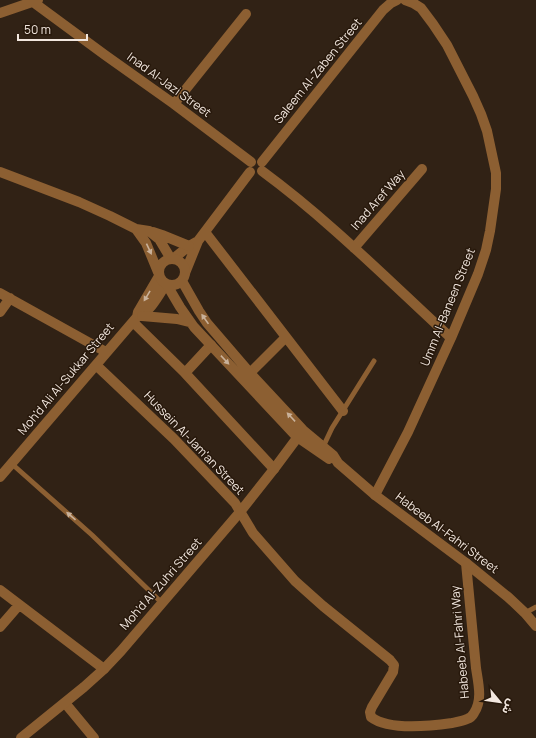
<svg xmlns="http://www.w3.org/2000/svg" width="536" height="738" font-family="Manrope,'Noto Sans Arabic',sans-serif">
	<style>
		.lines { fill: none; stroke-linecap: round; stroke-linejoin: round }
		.service { stroke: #8c5f32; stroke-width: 5 }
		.minor { stroke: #8c5f32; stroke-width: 10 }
		.tertiary { stroke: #8c5f32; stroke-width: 10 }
		.oneway { fill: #c9b19a }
		.labels { text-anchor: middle; stroke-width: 3; stroke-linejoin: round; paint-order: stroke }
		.street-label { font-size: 12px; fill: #f2e7df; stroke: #27180b }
	</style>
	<rect width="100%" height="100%" fill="#312215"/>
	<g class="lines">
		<!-- service -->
		<path class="service" d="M323,447l9,-19 42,-67
			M12,464l80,71 70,68
			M525,613l11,-6"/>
		<!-- minor -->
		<path class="minor" d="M33,2l72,53 69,49 77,58
			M0,13l38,-13
			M174,104l72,-90
			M262,162l121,-152 8,-7 6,-3
			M262,171c68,50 127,110 189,167
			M205,232l138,179
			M354,248l68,-79
			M173,259l16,-13 7,-4
			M185,273l13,-32 52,-69
			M0,293l106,59
			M0,312l10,-14
			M137,317c12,-3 22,-22 29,-33
			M133,322l52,51 89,96
			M96,365l78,74 61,64 18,30 42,48 28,25 67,54 4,5 -1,7 -21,35 -2,5 1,5c18,14 60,9 81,6 5,-1 11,-2 15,-4 3,-1 6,-4 7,-6 9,-13 4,-31 2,-45l-10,-105
			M185,373l26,-28
			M250,373l36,-36
			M0,477l137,-160 1,-5 21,-36
			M375,495l33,-63 43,-94 27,-64 8,-24 4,-19 6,-42v-16l-9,-42 -6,-17 -8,-18 -26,-51 -14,-21 -12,-16 -8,-5 -8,-3
			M0,590l104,79
			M0,627l19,-22
			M65,703l29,35"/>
		<!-- tertiary -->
		<path class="tertiary" d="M0,172l79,30 31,14 26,13 13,2 10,8 12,20
			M136,229l10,14 12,29
			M153,232l9,3 27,11
			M159 272a13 13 0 1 1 26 0a13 13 0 1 1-26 0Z
			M182,281l17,30 8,12 43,50 53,57 30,25 5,8 37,32 91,68 42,34 17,16 11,13
			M167,285l13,22 14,20 103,110 32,22
			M142,316l35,3 12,3
			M21,738l63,-51 20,-18 17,-18 119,-139 34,-43 29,-39"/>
	</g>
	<!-- one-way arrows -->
	<defs><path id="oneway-solid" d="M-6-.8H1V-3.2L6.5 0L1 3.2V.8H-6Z"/></defs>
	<g class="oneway">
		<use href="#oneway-solid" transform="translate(149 249) rotate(65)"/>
		<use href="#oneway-solid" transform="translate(147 296) rotate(121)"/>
		<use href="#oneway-solid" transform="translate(205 319) rotate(-125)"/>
		<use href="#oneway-solid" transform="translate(225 360) rotate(47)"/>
		<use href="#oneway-solid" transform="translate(291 417) rotate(-133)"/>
		<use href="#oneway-solid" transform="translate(71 516) rotate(-139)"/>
	</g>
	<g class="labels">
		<!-- street labels -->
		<g class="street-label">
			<text transform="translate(318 71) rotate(-51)" y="4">Saleem Al-Zaben Street</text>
			<text transform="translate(169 85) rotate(36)" y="4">Inad Al-Jazi Street</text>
			<text transform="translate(378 200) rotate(-49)" y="4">Inad Aref Way</text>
			<text transform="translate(448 307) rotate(-68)" y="4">Umm Al-Baneen Street</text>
			<text transform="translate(66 379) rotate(-50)" y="4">Moh'd Ali Al-Sukkar Street</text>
			<text transform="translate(194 443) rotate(46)" y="4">Hussein Al-Jam'an Street</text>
			<text transform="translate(447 533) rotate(37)" y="4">Habeeb Al-Fahri Street</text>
			<text transform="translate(161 584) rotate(-49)" y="4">Moh'd Al-Zuhri Street</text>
			<text transform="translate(460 642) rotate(-95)" y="4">Habeeb Al-Fahri Way</text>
		</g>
	</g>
	<!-- north arrow -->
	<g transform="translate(500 702) rotate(119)" stroke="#27180b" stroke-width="3" paint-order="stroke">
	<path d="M0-3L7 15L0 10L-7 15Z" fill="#f2e7df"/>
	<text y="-6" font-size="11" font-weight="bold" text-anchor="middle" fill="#f2e7df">ش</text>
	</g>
	<!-- scale -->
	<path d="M18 34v6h69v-6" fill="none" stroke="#f2e7df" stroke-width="2"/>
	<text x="24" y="34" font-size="12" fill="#f2e7df" stroke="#27180b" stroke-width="3" paint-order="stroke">50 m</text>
</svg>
